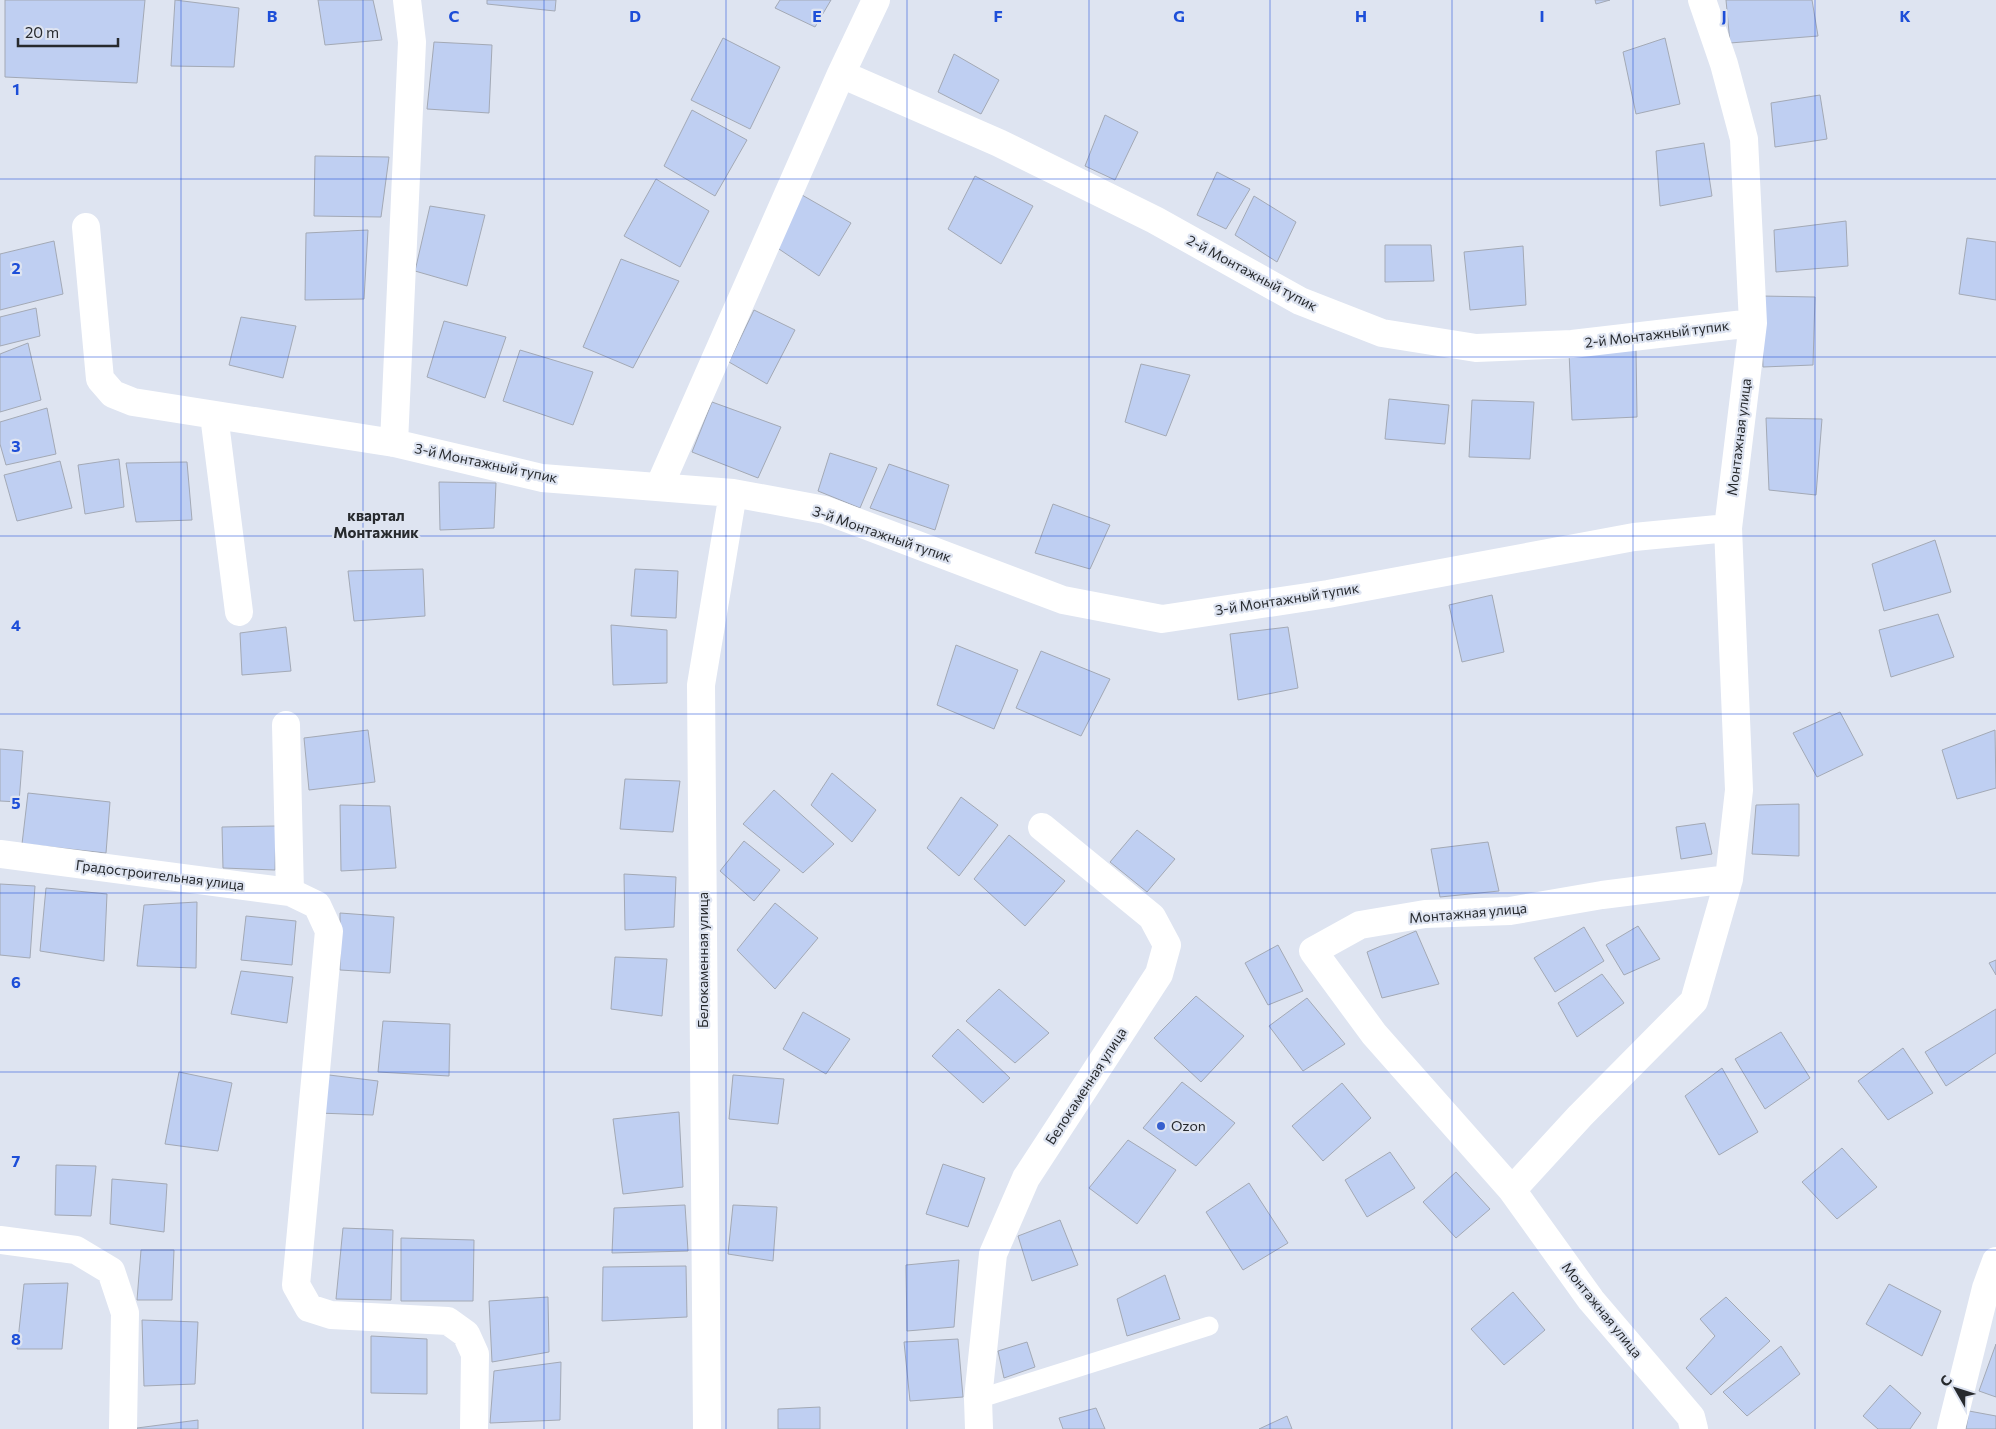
<svg xmlns="http://www.w3.org/2000/svg" width="1996" height="1429" font-family="Commissioner,sans-serif">
	<style>
		.building { fill: #bfcff2; stroke: #a3a9b5 }
		.lines { fill: none; stroke-linecap: round; stroke-linejoin: round }
		.lane { stroke: #fff; stroke-width: 19 }
		.street { stroke: #fff; stroke-width: 28 }
		.grid { fill: none; stroke: #1d4ed8; stroke-width: 1; stroke-opacity: 0.55 }
		.poi-dot { fill: #365fcf; stroke: #dee4f1; stroke-width: 2 }
		.labels { text-anchor: middle; stroke-width: 4.5; stroke-linejoin: round; paint-order: stroke }
		.street-label { font-size: 14px; fill: #272a2e; stroke: #dee4f1 }
		.poi-label { font-size: 14px; fill: #272a2e; stroke: #dee4f1; text-anchor: start }
		.neighbourhood-label { font-size: 15px; font-weight: bold; fill: #272a2e; stroke: #dee4f1 }
		.grid-label { font-size: 16px; text-anchor: middle; font-weight: bold; fill: #1d4ed8; stroke: #dee4f1; stroke-width: 4.5; stroke-linejoin: round; paint-order: stroke }
	</style>
	<rect width="100%" height="100%" fill="#dee4f1"/>
	<!-- building -->
	<path class="building" d="M5,0h140l-8,83 -132,-6z
		M175,0l64,8 -5,59 -63,-1z
		M318,0h55l9,40 -57,5z
		M487,0h69l-1,11 -68,-7z
		M780,0h51l-16,27 -40,-19z
		M1595,0h15l-14,4z
		M1726,0h86l6,36 -88,7z
		M723,38l57,29 -30,62 -59,-29z
		M1665,38l15,66 -44,10 -13,-62z
		M434,42l58,3 -3,68 -62,-4z
		M954,54l45,26 -18,34 -43,-22z
		M1820,95l7,44 -52,8 -4,-44z
		M692,110l55,30 -32,56 -51,-30z
		M1105,115l33,17 -23,48 -30,-14z
		M1704,143l8,53 -52,10 -4,-55z
		M315,156l74,1 -8,60 -67,-1z
		M1217,172l33,17 -24,40 -29,-14z
		M975,176l58,30 -32,58 -53,-35z
		M656,179l53,32 -29,56 -56,-31z
		M802,195l49,28 -32,53 -43,-29z
		M1254,196l42,26 -19,40 -42,-27z
		M430,206l55,9 -18,71 -52,-15z
		M1846,221l2,45 -72,6 -2,-42z
		M368,230l-4,69 -59,1 1,-67z
		M1967,238l29,4v58l-37,-6z
		M54,241l9,53 -63,16v-56z
		M1385,245h46l3,36 -49,1z
		M1523,246l3,59 -56,5 -6,-58z
		M621,259l58,22 -46,87 -50,-21z
		M1761,296l54,1 -2,68 -50,2z
		M36,308l4,28 -40,10v-29z
		M754,310l41,20 -28,54 -38,-22z
		M241,317l55,9 -13,52 -54,-13z
		M444,321l62,16 -21,61 -58,-21z
		M28,343l13,57 -41,12v-58z
		M1636,349l1,68 -65,3 -3,-68z
		M520,350l73,22 -20,53 -70,-24z
		M1141,364l49,11 -24,61 -41,-14z
		M1389,399l60,6 -4,39 -60,-5z
		M1472,400l62,2 -4,57 -61,-2z
		M712,402l69,25 -23,51 -66,-26z
		M47,408l9,46 -50,11 -6,-21v-22z
		M1766,418l56,1 -6,76 -47,-5z
		M830,453l47,15 -17,40 -42,-17z
		M119,459l5,48 -39,7 -7,-49z
		M60,461l12,47 -55,13 -13,-46z
		M187,462l5,58 -56,2 -10,-59z
		M889,464l60,21 -14,45 -65,-22z
		M439,482l57,1 -2,45 -54,2z
		M1053,504l57,21 -20,44 -55,-16z
		M1935,540l16,52 -67,19 -12,-47z
		M423,569l2,47 -71,5 -6,-50z
		M635,569l43,2 -2,47 -45,-2z
		M1492,595l12,57 -42,10 -13,-57z
		M1938,614l16,43 -63,20 -12,-47z
		M611,625l56,5v53l-54,2z
		M286,627l5,44 -49,4 -2,-42z
		M1288,627l10,61 -60,12 -8,-66z
		M956,645l62,25 -24,59 -57,-24z
		M1041,651l69,28 -29,57 -65,-28z
		M1840,712l23,43 -46,22 -24,-44z
		M368,730l7,52 -66,8 -5,-52z
		M1995,730l1,58 -39,11 -15,-49z
		M0,749l23,2 -4,51 -19,-1z
		M832,773l44,37 -24,32 -41,-37z
		M625,779l55,2 -7,51 -53,-3z
		M774,790l60,54 -31,29 -60,-49z
		M28,793l82,9 -4,51 -84,-9z
		M961,797l37,28 -39,51 -32,-28z
		M1799,804v52l-47,-2 4,-49z
		M340,805l50,1 6,62 -55,3z
		M1705,823l7,31 -31,5 -5,-32z
		M276,826l-1,44 -52,-2 -1,-41z
		M1137,830l38,29 -28,33 -37,-30z
		M1009,835l56,46 -40,45 -51,-47z
		M744,841l36,29 -26,31 -34,-30z
		M1488,842l11,49 -59,6 -9,-48z
		M624,874l52,3 -2,50 -49,3z
		M0,884l35,2 -5,72 -30,-3z
		M46,888l61,6 -3,67 -64,-10z
		M197,902l-1,66 -59,-2 7,-61z
		M775,903l43,35 -43,51 -38,-39z
		M340,913l54,4 -4,56 -50,-3z
		M246,916l50,5 -4,44 -51,-5z
		M1638,926l22,33 -36,16 -18,-30z
		M1584,927l20,34 -49,31 -21,-34z
		M1416,931l23,53 -57,14 -15,-46z
		M1278,945l25,46 -35,14 -23,-42z
		M615,957l52,2 -5,57 -51,-7z
		M1996,960v15l-7,-12z
		M241,971l52,6 -6,46 -56,-9z
		M1602,974l22,29 -47,34 -19,-34z
		M999,989l50,44 -34,30 -49,-42z
		M1196,996l48,40 -43,46 -47,-44z
		M1307,998l38,46 -42,27 -34,-45z
		M1996,1009v44l-50,33 -21,-34z
		M803,1012l47,27 -24,35 -43,-25z
		M383,1021l67,3 -1,52 -71,-4z
		M958,1029l52,49 -27,25 -51,-47z
		M1781,1032l29,46 -45,31 -30,-50z
		M1903,1048l30,45 -45,27 -30,-39z
		M1722,1068l36,64 -39,23 -34,-59z
		M179,1072l53,11 -14,68 -53,-7z
		M321,1074l57,7 -5,34 -55,-2z
		M733,1075l51,4 -6,45 -49,-5z
		M1182,1082l53,41 -39,43 -53,-38z
		M1342,1083l29,35 -48,43 -31,-35z
		M679,1112l4,75 -60,7 -10,-75z
		M1128,1140l48,30 -39,54 -48,-36z
		M1842,1148l35,39 -40,32 -35,-37z
		M1390,1152l25,36 -48,29 -22,-37z
		M943,1164l42,14 -17,49 -42,-13z
		M56,1165l40,1 -5,50 -36,-1z
		M1456,1172l34,37 -34,29 -33,-36z
		M112,1179l55,5 -3,48 -54,-8z
		M1249,1183l39,60 -45,27 -37,-58z
		M685,1205l3,46 -76,2 2,-45z
		M733,1205l44,2 -4,54 -45,-7z
		M1060,1220l18,45 -46,16 -14,-45z
		M343,1228l50,2 -2,70 -55,-1z
		M401,1238l73,2 -1,61h-72z
		M141,1250h33l-2,50h-35z
		M959,1260l-5,67 -47,4 -1,-66z
		M686,1266l1,51 -85,4 1,-54z
		M1165,1275l15,44 -53,17 -10,-37z
		M68,1283l-6,66h-45l7,-65z
		M1889,1284l52,27 -19,45 -56,-32z
		M1513,1292l32,38 -41,35 -33,-36z
		M548,1297l1,55 -57,10 -3,-61z
		M1726,1297l44,44 -59,54 -25,-27 29,-32 -15,-17z
		M142,1320l56,2 -3,62 -51,2z
		M371,1336l56,3v55l-56,-1z
		M958,1339l5,58 -53,4 -6,-59z
		M1027,1342l8,25 -31,11 -6,-27z
		M1996,1344v53l-17,-6z
		M1781,1346l19,28 -53,42 -24,-24z
		M561,1362l-1,58 -70,3 4,-52z
		M1890,1385l31,28 -11,16h-32l-15,-13z
		M820,1407v22h-42v-20z
		M1096,1408l9,21h-42l-4,-11z
		M1969,1411l27,5v13h-30z
		M1287,1416l5,13h-33z
		M198,1420v9h-61v-1z"/>
	<g class="lines">
		<!-- lane -->
		<path class="lane" d="M978,1399l231,-73"/>
		<!-- street -->
		<path class="street" d="M841,74l158,69 156,77 145,81 82,32 94,15 96,-4 181,-21
			M86,227l14,152 13,15 20,8 261,41 148,35 191,15 92,17 238,90 99,19 166,-25 306,-57 94,-9
			M214,415l25,197
			M394,443l18,-401 -5,-42
			M659,487l182,-413 35,-74
			M286,725l4,167
			M0,854l290,38 27,13 12,26 -33,354 13,23 22,7 117,6 18,13 9,20 -1,75
			M1512,1190l-138,-156 -61,-83 47,-26 65,-11 85,-3 92,-16 127,-16
			M0,1240l76,10 35,21 14,42 -2,116
			M707,1429l-6,-744 32,-192
			M979,1429l-1,-30 15,-145 33,-76 133,-204 8,-29 -15,-28 -110,-90
			M1694,1429l-3,-12 -100,-117 -79,-110 68,-74 114,-115 35,-122 10,-89 -11,-262 25,-205 -9,-184 -20,-75 -22,-64
			M1951,1429l35,-141 10,-27"/>
	</g>
	<!-- grid -->
	<path class="grid" d="M181,0v1429M363,0v1429M544,0v1429M726,0v1429M907,0v1429M1089,0v1429M1270,0v1429M1452,0v1429M1633,0v1429M1815,0v1429M0,179h1996M0,357h1996M0,536h1996M0,714h1996M0,893h1996M0,1072h1996M0,1250h1996"/>
	<!-- markers -->
	<circle class="poi-dot" cx="1161" cy="1126" r="5"/>
	<g class="labels">
		<!-- street labels -->
		<g class="street-label">
			<text transform="translate(1252 273) rotate(28)" y="5">2-й Монтажный тупик</text>
			<text transform="translate(1657 334) rotate(-7)" y="5">2-й Монтажный тупик</text>
			<text transform="translate(1739 437) rotate(-83)" y="5">Монтажная улица</text>
			<text transform="translate(486 463) rotate(12)" y="5">3-й Монтажный тупик</text>
			<text transform="translate(882 534) rotate(19)" y="5">3-й Монтажный тупик</text>
			<text transform="translate(1287 599) rotate(-9)" y="5">3-й Монтажный тупик</text>
			<text transform="translate(160 875) rotate(7)" y="5">Градостроительная улица</text>
			<text transform="translate(1468 913) rotate(-5)" y="5">Монтажная улица</text>
			<text transform="translate(703 960) rotate(-90)" y="5">Белокаменная улица</text>
			<text transform="translate(1086 1086) rotate(-57)" y="5">Белокаменная улица</text>
			<text transform="translate(1602 1310) rotate(51)" y="5">Монтажная улица</text>
		</g>
		<!-- poi labels -->
		<g class="poi-label">
			<text x="1171" y="1131">Ozon</text>
		</g>
		<!-- neighbourhood labels -->
		<g class="neighbourhood-label">
			<text x="376" y="521">квартал<tspan x="376" dy="17">Монтажник</tspan></text>
		</g>
	</g>
	<g class="grid-label">
		<text x="272" y="22">B</text>
		<text x="454" y="22">C</text>
		<text x="635" y="22">D</text>
		<text x="817" y="22">E</text>
		<text x="998" y="22">F</text>
		<text x="1179" y="22">G</text>
		<text x="1361" y="22">H</text>
		<text x="1542" y="22">I</text>
		<text x="1724" y="22">J</text>
		<text x="1905" y="22">K</text>
		<text x="16" y="95">1</text>
		<text x="16" y="274">2</text>
		<text x="16" y="452">3</text>
		<text x="16" y="631">4</text>
		<text x="16" y="809">5</text>
		<text x="16" y="988">6</text>
		<text x="16" y="1167">7</text>
		<text x="16" y="1345">8</text>
	</g>
	<!-- north arrow -->
	<g transform="translate(1956 1389) rotate(309)" stroke="#dee4f1" stroke-width="4" paint-order="stroke">
	<path d="M0-4L9 19L0 12L-9 19Z" fill="#272a2e"/>
	<text y="-8" font-size="14" font-weight="bold" text-anchor="middle" fill="#272a2e">С</text>
	</g>
	<!-- scale -->
	<path d="M18 38v8h100v-8" fill="none" stroke="#272a2e" stroke-width="2.5"/>
	<text x="25" y="38" font-size="15" fill="#272a2e" stroke="#dee4f1" stroke-width="4" paint-order="stroke">20 m</text>
</svg>
